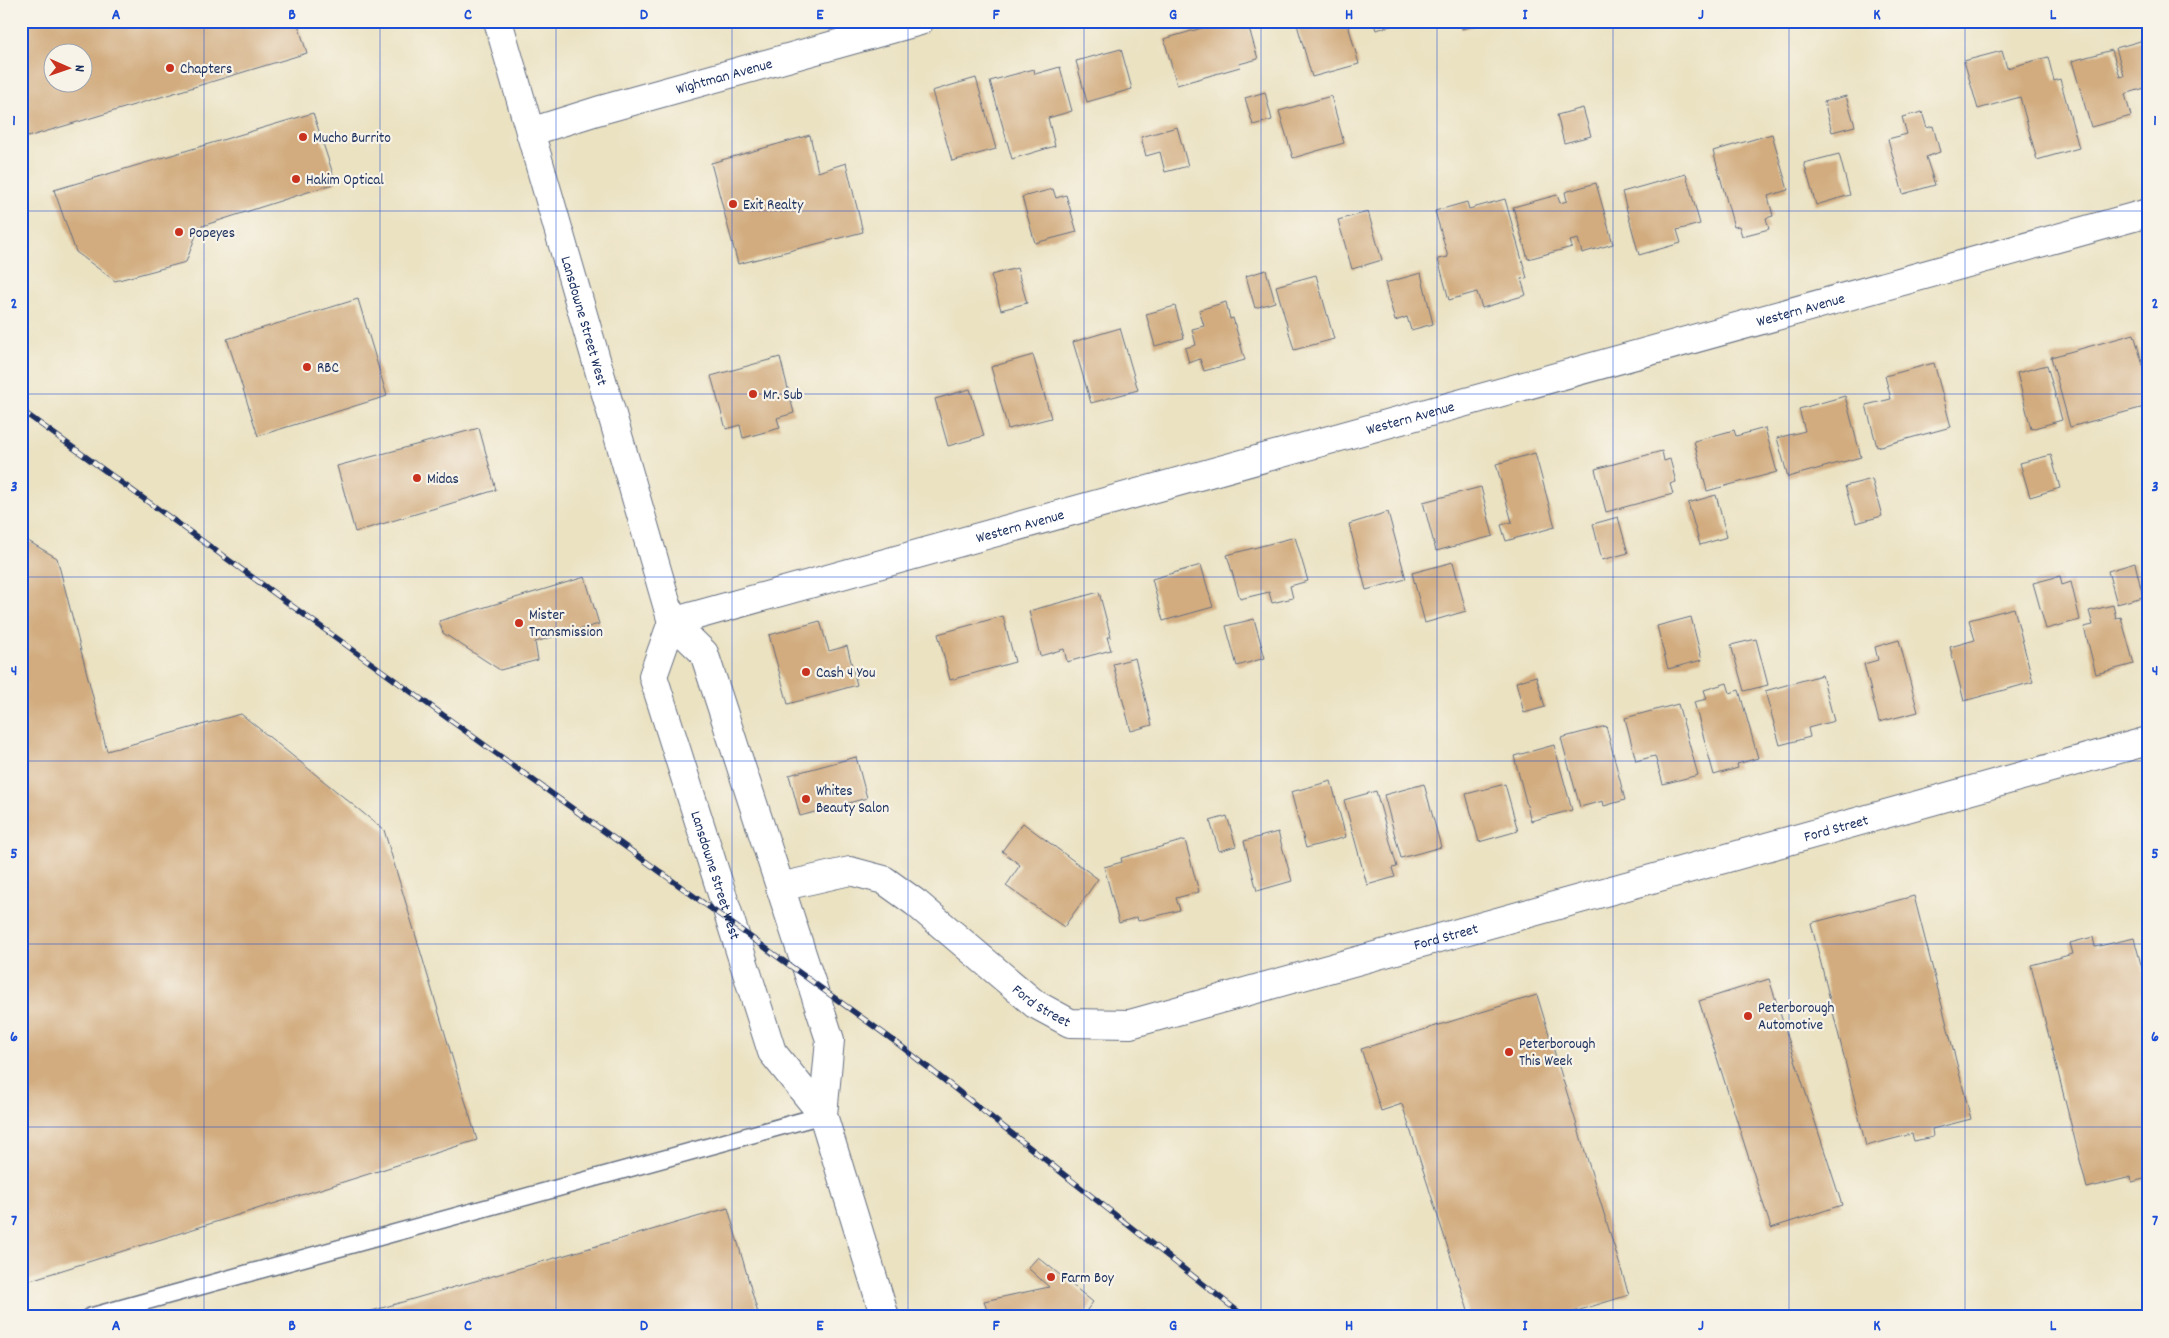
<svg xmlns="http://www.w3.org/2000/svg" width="2169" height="1338" font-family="Dekko,sans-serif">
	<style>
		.building { fill: #d2ac7f; fill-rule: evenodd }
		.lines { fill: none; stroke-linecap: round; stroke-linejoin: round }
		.lane-casing { stroke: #646e81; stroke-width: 19 }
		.street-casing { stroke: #646e81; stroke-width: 30 }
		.secondary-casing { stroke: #646e81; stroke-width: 30 }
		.lane { stroke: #fff; stroke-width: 16 }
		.street { stroke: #fff; stroke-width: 28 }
		.secondary { stroke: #fff; stroke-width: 28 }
		.rail-casing { stroke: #1b2f5e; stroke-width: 5.5 }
		.rail { stroke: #f7f3e8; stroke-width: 4; stroke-dasharray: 11; stroke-linecap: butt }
		.grid { fill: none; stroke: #1d4ed8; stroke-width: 1; stroke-opacity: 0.55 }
		.poi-dot { fill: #c8321e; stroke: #f7f3e8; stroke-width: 2 }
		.labels { text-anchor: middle; stroke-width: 4.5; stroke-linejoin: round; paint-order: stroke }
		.poi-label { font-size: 15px; fill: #1b2f5e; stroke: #f7f3e8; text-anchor: start }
		.street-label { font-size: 15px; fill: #1b2f5e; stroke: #f7f3e8 }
		.neatline { fill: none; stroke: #1d4ed8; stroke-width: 2 }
		.grid-label { font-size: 16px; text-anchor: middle; font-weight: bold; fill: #1d4ed8 }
	</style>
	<rect width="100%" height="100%" fill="#f7f3e8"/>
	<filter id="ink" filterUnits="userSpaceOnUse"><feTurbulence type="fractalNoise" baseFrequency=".02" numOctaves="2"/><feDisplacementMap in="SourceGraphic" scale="10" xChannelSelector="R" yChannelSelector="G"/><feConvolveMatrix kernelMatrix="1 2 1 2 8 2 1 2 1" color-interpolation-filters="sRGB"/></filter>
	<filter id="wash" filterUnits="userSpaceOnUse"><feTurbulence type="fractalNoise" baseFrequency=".0096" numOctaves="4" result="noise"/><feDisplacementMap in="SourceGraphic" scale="20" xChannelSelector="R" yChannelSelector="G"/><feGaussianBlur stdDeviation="1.12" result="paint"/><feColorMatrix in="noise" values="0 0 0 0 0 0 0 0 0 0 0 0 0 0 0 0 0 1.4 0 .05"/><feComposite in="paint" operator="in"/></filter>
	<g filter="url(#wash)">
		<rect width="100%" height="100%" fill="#ebe2c2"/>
		<g id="blocks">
			<!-- building -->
			<path class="building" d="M21,21h276l10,32 -286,86zM52,52h30v30h-30z
				M1226,21l2,4 19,-4 11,38 -19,5 1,3 -63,18 -13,-46z
				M1296,21h51l12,43 -47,13z
				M1373,21h32v1l-29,8z
				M1460,21h29v1l-27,7z
				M2144,40l4,14v33l-23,7 6,22 -40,11 -19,-66 40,-11 8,27 4,-1 -8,-28z
				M1121,49l11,40 -45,13 -11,-41z
				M2002,51l5,17 41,-11 6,24 6,-2 19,69 -42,12 -17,-63 -42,12 -14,-48z
				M1060,67l12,44 -24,7 7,28 -43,13 -22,-78 44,-12 1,5z
				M976,78l20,71 -44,12 -20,-70z
				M1265,92l7,28 -19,5 -8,-27z
				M1331,96l13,47 -51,15 -14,-47z
				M1846,96l9,30 -23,6 -8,-30z
				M1583,108l8,28 -27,7 -7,-28z
				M1922,112l5,16 6,-2 7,26 -14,5 9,28 -32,9 -15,-55 19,-5 -5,-17z
				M313,113l23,70 -137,44 -13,35 -71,19 -39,-29 -22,-62z
				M1177,127l11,39 -23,6 -5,-20 -14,4 -5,-19z
				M1772,134l16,56 -20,6 5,20 -7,2 3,11 -27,7 -3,-10 -5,1 -21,-76z
				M810,135l8,37 28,-9 17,69 -125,32 -27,-101z
				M1839,154l11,41 -34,10 -12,-42z
				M1686,174l14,50 -23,6 4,13 -42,12 -17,-63z
				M1596,183l17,61 -31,9 -4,-14 -8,2 2,6 -44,12 -15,-52 44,-12 3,8 7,-2 -2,-9z
				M1053,189l3,9 10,-3 11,37 -42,11 -13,-46z
				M1505,199l22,79 -6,1 5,16 -44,13 -5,-16 -28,8 -11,-41 10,-2 -13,-46 32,-9 2,7z
				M1368,212l14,48 -30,9 -14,-49z
				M1017,268l10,35 -26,7 -10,-35z
				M1266,270l9,32 -20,6 -9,-32z
				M1421,273l12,51 -22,6 -4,-13 -12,4 -10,-38z
				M1316,275l18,64 -40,11 -18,-64z
				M358,299l29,97 -129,40 -31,-97z
				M1226,302l4,17 3,-1 12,42 -41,11 -4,-12 -11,4 -4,-15 11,-3 -4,-16 12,-3 -5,-16z
				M1175,306l9,32 -29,8 -9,-32z
				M1120,328l18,62 -47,13 -18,-61z
				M2134,334l14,49v23l-78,21 -19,-70z
				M1033,355l18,63 -43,11 -17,-62z
				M780,357l14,56 -17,5 3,10 -37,10 -3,-13 -14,4 -15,-53z
				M1934,363l17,64 -74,20 -11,-42 25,-6 -6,-23z
				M2047,365l15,55 -31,9 -14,-56z
				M970,389l14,47 -36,10 -13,-47z
				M1845,396l16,61 -73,20 -11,-39 28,-7 -6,-22z
				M479,428l17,62 -141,42 -18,-66z
				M1765,428l12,44 -70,19 -13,-50 40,-11 2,6z
				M1662,451l2,10 6,-2 6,23 -6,2 3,10 -67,18 -11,-43z
				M1535,453l20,74 -49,14 -5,-16 11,-3 -16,-58z
				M2051,455l9,33 -30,9 -10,-34z
				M1872,479l10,37 -26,7 -11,-37z
				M1481,487l12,49 -57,15 -13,-49z
				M1716,495l11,42 -27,8 -12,-42z
				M1388,512l18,67 -40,11 -17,-66z
				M1618,517l10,36 -26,7 -9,-36z
				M1295,537l13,44 -18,5 3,12 -21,5 -3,-11 -29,7 -13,-44z
				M23,538l34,20 50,193 134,-37 143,116 93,310 -456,143z
				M1453,562l13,49 -41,12 -13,-50z
				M2135,563l8,34 -26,7 -9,-33z
				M1201,565l12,42 -50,14 -11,-42z
				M2060,576l2,9 9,-3 9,38 -34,9 -13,-46z
				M585,577l14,47 -64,18 3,18 -38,10 -57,-37 -4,-12z
				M1099,592l12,45h-4l4,13 -44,12 -3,-13 -24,7 -11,-45z
				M2113,605l3,13 5,-1 13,47 -38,10 -12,-47 9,-2 -4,-14z
				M2014,608l19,74 -69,19 -14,-54 25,-7 -6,-20z
				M1003,616l12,46 -65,18 -12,-46z
				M1691,617l11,43 -34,9 -11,-43z
				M1254,619l11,39 -28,8 -11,-40z
				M820,621l9,30 18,-5 10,39 -69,19 -19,-69z
				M1756,639l12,46 -24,6 -13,-46z
				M1899,640l19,72 -39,10 -15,-58 14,-4 -3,-13z
				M1135,658l17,67 -21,6 -18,-67z
				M1822,675l12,46 -26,7 2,9 -30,8 -15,-54z
				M1536,676l9,31 -21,6 -8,-31z
				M1727,683l3,10 9,-3 19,68 -21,6 1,4 -24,7 -20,-73 13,-3 -3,-9z
				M1678,704l20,71 -35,9 -8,-28 -19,5 -11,-43z
				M1606,726l19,74 -21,6 -1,-5 -23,6 -19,-69z
				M1554,745l18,65 -41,11 -17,-65z
				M856,757l11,41 -67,18 -11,-41z
				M1331,781l15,56 -40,11 -15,-56z
				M1424,784l17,63 -40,11 -17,-63z
				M1505,784l13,47 -39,11 -13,-48z
				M1376,791l21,76 -5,1 3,9 -28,8 -23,-85z
				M1227,816l9,30 -17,5 -9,-30z
				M1023,823l75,56 -34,48 -58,-41 14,-21 -18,-14z
				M1278,832l14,49 -35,10 -13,-50z
				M1185,840l14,52 -23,6 4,12 -42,11 -1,-4 -18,6 -15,-56 18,-5 -1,-4z
				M1914,896l57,223 -39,10 1,8 -19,4 -2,-7 -46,12 -55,-223z
				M2093,937l2,10 39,-9 14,53v187l-16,4 -1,-5 -44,11 -56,-223 42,-11 -3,-11z
				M1769,979l73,226 -71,23 -72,-227z
				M1537,995l92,300 -72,22h-87l-68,-213 -21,7 -20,-62z
				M728,1208l31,109h-405v-1z
				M1038,1257l55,45 -9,12 4,3h-99l-5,-16 65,-14 -21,-19z
				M1145,1311l1,6h-21v-1z"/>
		</g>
	</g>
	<g filter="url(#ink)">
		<use href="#blocks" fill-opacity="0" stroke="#646e81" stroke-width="1"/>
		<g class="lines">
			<!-- lane casing -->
			<g class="lane-casing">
				<path id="lane" d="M89,1317l734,-202"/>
			</g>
			<!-- street casing -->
			<g class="street-casing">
				<g id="street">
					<path id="s1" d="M530,132l67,-21 323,-90"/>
					<path id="s2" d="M672,622l1476,-409"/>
					<path id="s3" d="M780,887l70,-16 34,9 32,23 119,101 35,19 60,1 1018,-283"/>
				</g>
			</g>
			<!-- secondary casing -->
			<g class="secondary-casing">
				<g id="secondary">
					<path id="s4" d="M498,21l174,601 32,31 126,387 -7,75"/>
					<path id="s5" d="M672,622l-19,54 119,376 51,63 62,202"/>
				</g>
			</g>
			<!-- lane -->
			<use href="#lane" class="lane"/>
			<!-- street -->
			<use href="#street" class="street"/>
			<!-- secondary -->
			<use href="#secondary" class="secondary"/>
			<!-- rail casing -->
			<g class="rail-casing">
				<path id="rail" d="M21,410l876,633 348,274"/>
			</g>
			<!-- rail -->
			<use href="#rail" class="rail"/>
		</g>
	</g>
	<!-- grid -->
	<path class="grid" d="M204,21v1296M380,21v1296M556,21v1296M732,21v1296M908,21v1296M1084,21v1296M1261,21v1296M1437,21v1296M1613,21v1296M1789,21v1296M1965,21v1296M21,211h2127M21,394h2127M21,577h2127M21,761h2127M21,944h2127M21,1127h2127"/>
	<!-- markers -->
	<g class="poi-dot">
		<circle cx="170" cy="68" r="5"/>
		<circle cx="303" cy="137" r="5"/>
		<circle cx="296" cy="179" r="5"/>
		<circle cx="733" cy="204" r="5"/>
		<circle cx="179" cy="232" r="5"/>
		<circle cx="307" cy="367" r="5"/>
		<circle cx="753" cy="394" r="5"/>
		<circle cx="417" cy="478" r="5"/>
		<circle cx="519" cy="623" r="5"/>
		<circle cx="806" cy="672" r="5"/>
		<circle cx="806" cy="799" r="5"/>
		<circle cx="1748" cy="1016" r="5"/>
		<circle cx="1509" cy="1052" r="5"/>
		<circle cx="1051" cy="1277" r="5"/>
	</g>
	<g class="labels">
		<!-- poi labels -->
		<g class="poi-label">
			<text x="180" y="73">Chapters</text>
			<text x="313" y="142">Mucho Burrito</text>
			<text x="306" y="184">Hakim Optical</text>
			<text x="743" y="209">Exit Realty</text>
			<text x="189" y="237">Popeyes</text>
			<text x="317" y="372">RBC</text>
			<text x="763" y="399">Mr. Sub</text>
			<text x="427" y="483">Midas</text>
			<text x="529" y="619">Mister<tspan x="529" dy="17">Transmission</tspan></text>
			<text x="816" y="677">Cash 4 You</text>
			<text x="816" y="795">Whites<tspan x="816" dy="17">Beauty Salon</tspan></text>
			<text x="1758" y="1012">Peterborough<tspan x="1758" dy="17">Automotive</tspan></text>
			<text x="1519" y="1048">Peterborough<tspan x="1519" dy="17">This Week</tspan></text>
			<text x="1061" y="1282">Farm Boy</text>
		</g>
		<!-- street labels -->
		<g class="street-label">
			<text dy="5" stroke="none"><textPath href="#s1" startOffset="202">Wightman Avenue</textPath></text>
			<text dy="5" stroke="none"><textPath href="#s2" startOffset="1171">Western Avenue</textPath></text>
			<text dy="5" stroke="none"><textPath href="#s4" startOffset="312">Lansdowne Street West</textPath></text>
			<text dy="5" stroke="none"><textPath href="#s2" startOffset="766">Western Avenue</textPath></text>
			<text dy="5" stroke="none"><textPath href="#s2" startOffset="361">Western Avenue</textPath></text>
			<text dy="5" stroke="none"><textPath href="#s3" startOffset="1135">Ford Street</textPath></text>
			<text dy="5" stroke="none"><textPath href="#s5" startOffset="266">Lansdowne Street West</textPath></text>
			<text dy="5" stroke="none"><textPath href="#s3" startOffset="730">Ford Street</textPath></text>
			<text dy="5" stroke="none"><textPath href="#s3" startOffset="309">Ford Street</textPath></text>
		</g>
	</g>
	<!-- margin -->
	<rect width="2169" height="1338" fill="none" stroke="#f7f3e8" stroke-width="55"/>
	<!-- north arrow -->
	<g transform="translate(68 68) rotate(92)"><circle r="24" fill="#f7f3e8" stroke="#9fa5b1"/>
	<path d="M0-4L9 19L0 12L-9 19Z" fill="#c8321e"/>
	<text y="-8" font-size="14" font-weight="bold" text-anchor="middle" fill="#1b2f5e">N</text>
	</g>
	<rect x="28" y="28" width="2114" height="1282" class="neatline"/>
	<g class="grid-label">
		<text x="116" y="19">A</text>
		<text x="292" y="19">B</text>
		<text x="468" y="19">C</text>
		<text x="644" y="19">D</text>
		<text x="820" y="19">E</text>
		<text x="996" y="19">F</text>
		<text x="1173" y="19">G</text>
		<text x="1349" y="19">H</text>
		<text x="1525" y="19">I</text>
		<text x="1701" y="19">J</text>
		<text x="1877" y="19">K</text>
		<text x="2053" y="19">L</text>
		<text x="14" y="125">1</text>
		<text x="2155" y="125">1</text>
		<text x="14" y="308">2</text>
		<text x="2155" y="308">2</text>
		<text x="14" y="491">3</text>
		<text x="2155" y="491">3</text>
		<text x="14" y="675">4</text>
		<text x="2155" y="675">4</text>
		<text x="14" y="858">5</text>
		<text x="2155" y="858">5</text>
		<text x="14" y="1041">6</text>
		<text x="2155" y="1041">6</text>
		<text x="14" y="1225">7</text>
		<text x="2155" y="1225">7</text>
		<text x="116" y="1330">A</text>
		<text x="292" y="1330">B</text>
		<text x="468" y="1330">C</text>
		<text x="644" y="1330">D</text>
		<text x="820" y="1330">E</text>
		<text x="996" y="1330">F</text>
		<text x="1173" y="1330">G</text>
		<text x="1349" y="1330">H</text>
		<text x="1525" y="1330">I</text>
		<text x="1701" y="1330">J</text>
		<text x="1877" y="1330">K</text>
		<text x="2053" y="1330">L</text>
	</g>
</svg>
